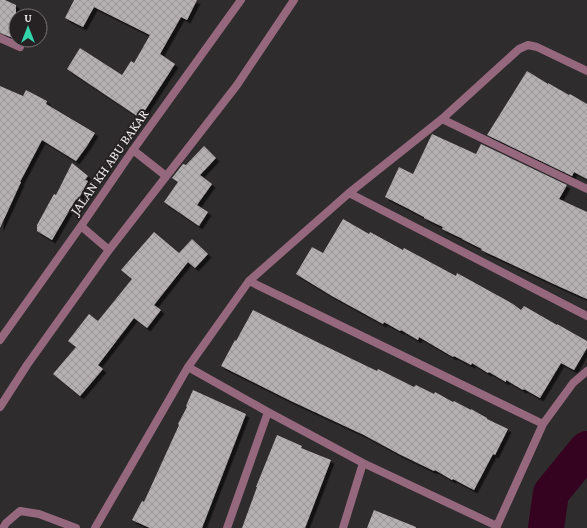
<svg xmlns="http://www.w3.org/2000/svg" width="587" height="528" font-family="'Crimson Pro',serif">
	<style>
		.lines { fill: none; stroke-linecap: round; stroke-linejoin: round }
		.river { stroke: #350220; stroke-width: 36 }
		.building { fill: url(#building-cross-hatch); filter: url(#shadow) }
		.minor { stroke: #96687e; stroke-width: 8 }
		.tertiary { stroke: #96687e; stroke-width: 8 }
		.labels { text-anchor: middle; stroke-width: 4; stroke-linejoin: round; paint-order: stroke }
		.street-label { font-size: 14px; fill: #f0edee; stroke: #262224 }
	</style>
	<defs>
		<pattern id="building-cross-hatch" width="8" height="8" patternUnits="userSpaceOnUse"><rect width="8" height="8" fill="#b4afb1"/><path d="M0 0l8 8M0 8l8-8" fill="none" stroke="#999596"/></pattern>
		<filter id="shadow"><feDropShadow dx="3.5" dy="3.5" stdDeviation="0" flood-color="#0009"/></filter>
	</defs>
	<rect width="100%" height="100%" fill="#2f2c2d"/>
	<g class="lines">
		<!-- river -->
		<path class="river" d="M546,528l5,-35 36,-44"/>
	</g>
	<!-- building -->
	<path class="building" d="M0,0h5l11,5v34l-16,-6z
		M74,0h123l-10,20 -6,-3 -21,37 15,10 -35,54 -73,-49 13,-21 42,27 9,-14 3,2 16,-28 -56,-28 -11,20 -18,-9z
		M527,71l21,13v-1l21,12 1,-1 17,10v75l-13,-7 -2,4 -85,-41z
		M0,86l23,10 3,-6 21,11 -1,3 49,29 -8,13 -11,15 -34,-21 -22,42h1l-21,46z
		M432,134l44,20 5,-10 86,41 -8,14 28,13v87l-29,-13 -77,-36 1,-1 -20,-10h1l-21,-10 1,-2 -19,-9v-1l-19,-10 -20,-10 14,-30 14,7z
		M204,146l12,12 -16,17 12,9 -15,21 11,7 -9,14 -35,-24 14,-20 -6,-4 11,-14 3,1z
		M72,163l16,13 -3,4 3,1 -10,19 -2,-1 -24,41 -15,-9v-6l17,-31 2,1z
		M343,219l26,15 1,-2 33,18 1,-2 52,28 1,-3 56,31 8,6 3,-4 33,19v-1l30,17v7l-13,22 -13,-7 -21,35 -16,-9 -1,1 -17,-10v2l-17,-10 -1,1 -16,-10 -1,2 -17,-9 -1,1 -34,-20 -1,3 -17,-10 -1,1 -16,-9 -1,2 -51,-28 -36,-22 16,-27 11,6z
		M154,232l25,21 13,-14 16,15 -13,14 -7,-6 -34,43 7,5 -14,18 -13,-10 -36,47 5,4 -23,27 -27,-22 23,-27 -8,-6 21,-27 9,7 34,-42 -11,-9z
		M253,310l70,35 54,26 1,-2 36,18 2,-2 18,9 1,-2 18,10 1,-1 17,9v-1l16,9v1l21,10 -13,26 -2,-1 -19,36 -21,-11 -1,1 -17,-10 -1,1 -35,-17 -35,-19 -73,-34 -70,-35 14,-26 1,1z
		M193,390l53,24 -44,114h-52l-18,-8 10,-19 2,1 35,-77 -1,-1 9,-17 -1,-1z
		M277,435l25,11 -1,2 30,12 -26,68h-63l15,-41h-1z
		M374,510l42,17v1h-49z"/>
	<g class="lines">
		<!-- minor -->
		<path class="minor" d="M0,38l20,9
			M442,119l145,70
			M133,150l33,26
			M349,193l238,123
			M81,226l28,24
			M249,281l294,143
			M188,367l80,45 95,51 134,63
			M0,407l27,-42 82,-115 128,-165 57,-85
			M3,528l3,-5 14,-12 19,3 37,14
			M95,528l93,-161 61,-86 100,-88 93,-74 77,-70 9,-4 9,2 50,24
			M227,528l41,-116
			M343,528l20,-65
			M496,528l47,-104 30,-41 14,-12"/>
		<!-- tertiary -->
		<path class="tertiary" d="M0,340l81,-114 52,-76 108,-150"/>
	</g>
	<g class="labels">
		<!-- street labels -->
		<g class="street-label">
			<text transform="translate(109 162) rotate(-55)" y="5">JALAN KH ABU BAKAR</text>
		</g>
	</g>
	<!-- north arrow -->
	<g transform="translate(28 28)"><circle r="19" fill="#262224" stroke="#777375"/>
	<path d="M0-3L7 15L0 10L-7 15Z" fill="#32d4a9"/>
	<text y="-6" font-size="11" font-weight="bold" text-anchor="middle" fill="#f0edee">U</text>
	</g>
</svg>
